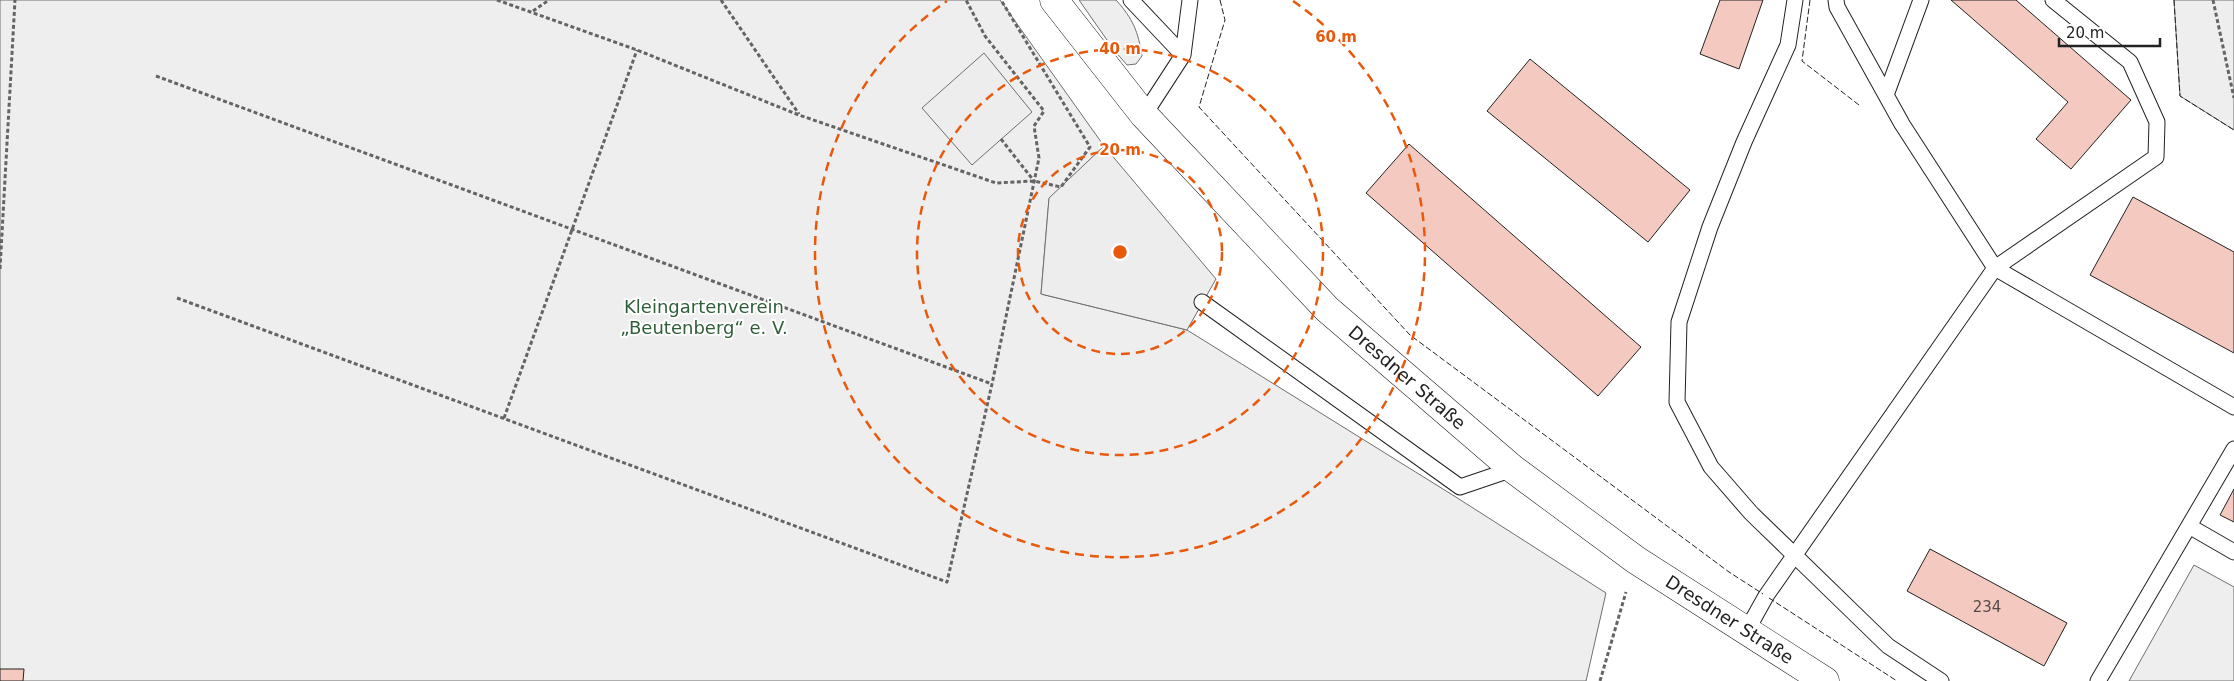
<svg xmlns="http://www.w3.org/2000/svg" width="2234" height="681" font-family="'DejaVu Sans',sans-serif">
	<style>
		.green { fill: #eee; stroke: #6f6f6f }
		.parking { fill: #ededed; stroke: #6f6f6f }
		.building { fill: #f3c9c0; stroke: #222 }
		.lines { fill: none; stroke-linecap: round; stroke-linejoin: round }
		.service-casing { stroke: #222; stroke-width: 17 }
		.primary-casing { stroke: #222; stroke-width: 29 }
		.path { stroke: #646464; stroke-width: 3; stroke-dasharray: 4 2.5; stroke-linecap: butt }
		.service { stroke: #fff; stroke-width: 15 }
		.primary { stroke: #fff; stroke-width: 28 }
		.fence { stroke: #222; stroke-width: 1; stroke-dasharray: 6 2.5; stroke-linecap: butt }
		.ring { fill: none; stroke: #e8590c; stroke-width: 2.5; stroke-dasharray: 9 6 }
		.labels { text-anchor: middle; stroke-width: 4; stroke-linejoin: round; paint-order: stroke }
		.number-label { font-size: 15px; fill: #564c4a }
		.park-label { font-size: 18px; fill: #2f5e38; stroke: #fff }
		.street-label { font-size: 18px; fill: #222; stroke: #fff }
		.centre { fill: #e8590c; stroke: #fff; stroke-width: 2.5 }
		.ring-label { font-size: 15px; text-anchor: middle; font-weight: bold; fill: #e8590c; stroke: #fff; stroke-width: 4; stroke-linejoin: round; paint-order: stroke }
	</style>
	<rect width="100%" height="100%" fill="#fff"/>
	<!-- green -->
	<path class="green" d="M0,0h1000l104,146 -55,53 -8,95 146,36 272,169 147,94 -20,88h-1586z
		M1079,0h37c17,19 22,31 26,56l-6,8 -9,1 -13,-15z
		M2174,0h60v130l-54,-34z
		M2194,565l40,22v94h-105z"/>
	<!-- parking -->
	<path class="parking" d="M984,53l48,59 -60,53 -50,-57z
		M1104,146l112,133 -29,51 -146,-36 8,-96z"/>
	<!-- building -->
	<path class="building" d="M1720,0h43l-24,69 -39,-15z
		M1951,0h65l115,100 -60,69 -35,-30 32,-37z
		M1530,59l160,131 -42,52 -161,-131z
		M1409,144l232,203 -43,49 -232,-203z
		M2133,197l101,55v101l-144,-78z
		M2234,489v33l-14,-7z
		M1930,549l137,74 -23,43 -137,-75z
		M0,669h24l-1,12h-23z"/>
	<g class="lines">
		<!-- service casing -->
		<g class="service-casing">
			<path id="service" d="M1131,0l52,55
				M1795,0l-7,45 -44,97 -34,85 -31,95 -2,80 34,65 40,46 137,133 53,35
				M2053,0l77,62 27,60 -1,35 -161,111 239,139
				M1886,95l35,-95
				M1144,115l39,-60 7,-55
				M1202,302l258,185 53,-18
				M2189,526l45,26
				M1746,632l20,-36 229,-328 -93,-144 -65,-117 -1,-7
				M2098,681l136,-232"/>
		</g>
		<!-- primary casing -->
		<g class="primary-casing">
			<g id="primary">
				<path id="s1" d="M1054,0l90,115 183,194 186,160 123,91 189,121"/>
			</g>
		</g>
		<!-- path -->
		<path class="path" d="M497,0l140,50 162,65 197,68 38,-2 27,6 29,-40 -89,-147
			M721,0l78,114
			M2213,0l21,98
			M533,11l16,-11
			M156,76l836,308
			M1001,139l33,42
			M0,269l15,-269
			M177,298l770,284 45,-198 47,-226 -5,-32 10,-15 -59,-75 -19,-36
			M504,418l133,-368
			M1600,681l26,-89"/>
		<!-- service -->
		<use href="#service" class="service"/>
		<!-- primary -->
		<use href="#primary" class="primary"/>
		<!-- fence -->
		<path class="fence" d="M1220,0l5,20 -26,87 211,228 319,237 34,22
			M1810,0l-8,61 57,44
			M2174,0l6,96 54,34
			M1769,598l128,83"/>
	</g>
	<!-- distance rings -->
	<g class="ring">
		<circle cx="1120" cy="252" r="102"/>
		<circle cx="1120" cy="252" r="203"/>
		<path d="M1293 1A305 305 0 1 1 947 1"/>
	</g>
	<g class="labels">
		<!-- number labels -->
		<g class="number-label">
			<text x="1987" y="612">234</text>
		</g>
		<!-- park labels -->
		<g class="park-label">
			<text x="704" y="313">Kleingartenverein<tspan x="704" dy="21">„Beutenberg“ e. V.</tspan></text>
		</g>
		<!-- street labels -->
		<g class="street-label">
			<text dy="6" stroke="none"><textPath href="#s1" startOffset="518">Dresdner Straße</textPath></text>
			<text dy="6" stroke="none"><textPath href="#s1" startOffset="922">Dresdner Straße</textPath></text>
		</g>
	</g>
	<circle cx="1120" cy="252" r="8" class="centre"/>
	<g class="ring-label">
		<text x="1336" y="42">60 m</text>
		<text x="1120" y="54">40 m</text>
		<text x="1120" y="155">20 m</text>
	</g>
	<!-- scale -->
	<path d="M2059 38v8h101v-8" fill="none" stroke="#222222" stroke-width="2.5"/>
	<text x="2066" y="38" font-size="15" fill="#222222" stroke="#ffffff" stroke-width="4" paint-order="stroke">20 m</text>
</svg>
